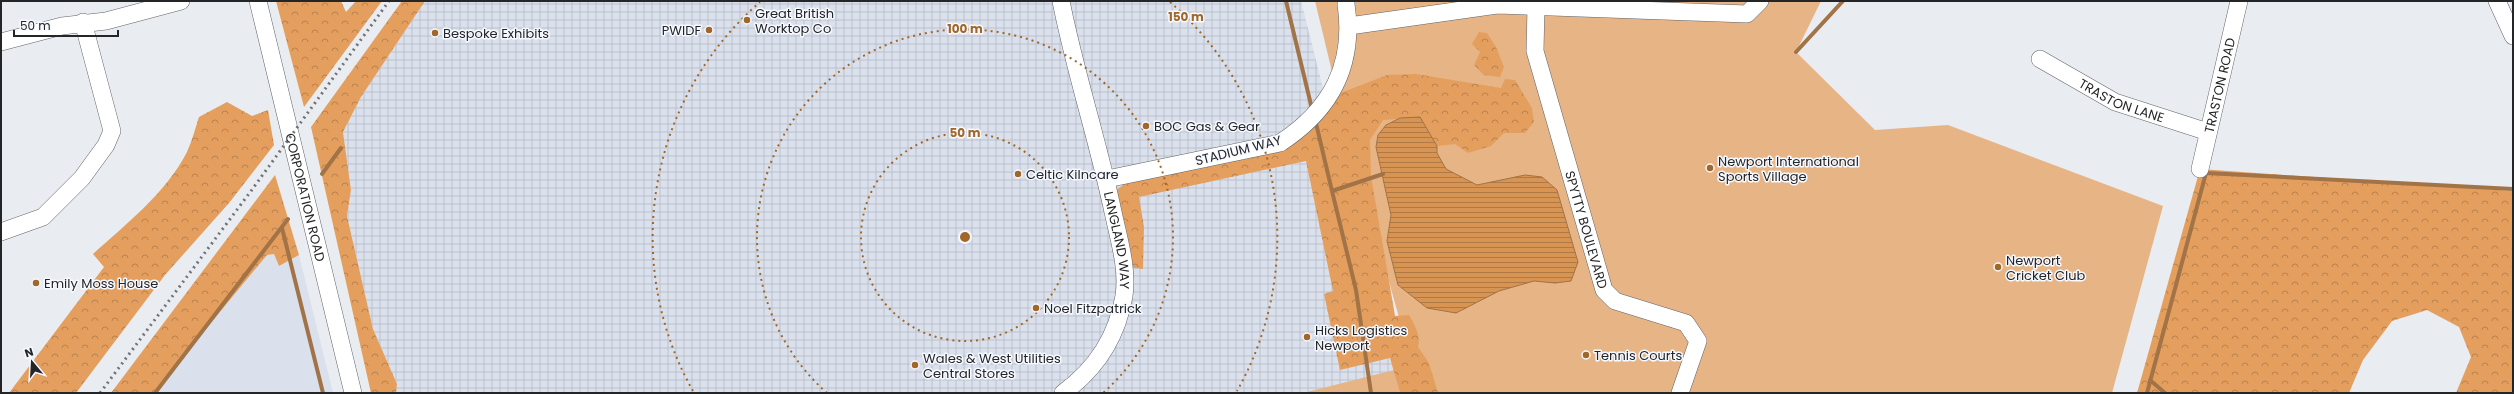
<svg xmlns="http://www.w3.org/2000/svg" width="2514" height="394" font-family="Poppins,sans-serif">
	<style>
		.built { fill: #dae1ed }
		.industrial { fill: url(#industrial-grid) }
		.green { fill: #e7b485 }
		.forest { fill: url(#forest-crowns) }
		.water { fill: url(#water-rules); stroke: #a27346 }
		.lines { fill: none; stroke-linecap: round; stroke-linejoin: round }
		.stream { stroke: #a27346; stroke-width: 4 }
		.minor-casing { stroke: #616368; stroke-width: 18 }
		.minor { stroke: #fff; stroke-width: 17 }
		.rail { stroke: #717376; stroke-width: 3; stroke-dasharray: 2 4; stroke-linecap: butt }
		.ring { fill: none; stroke: #a26628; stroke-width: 2; stroke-dasharray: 2 4 }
		.poi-dot { fill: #a26628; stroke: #f6f9ff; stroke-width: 1.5 }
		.labels { text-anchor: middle; stroke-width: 3; stroke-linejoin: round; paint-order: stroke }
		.poi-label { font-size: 13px; fill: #242527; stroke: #f6f9ff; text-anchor: start }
		.street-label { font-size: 13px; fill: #242527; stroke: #f6f9ff }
		.centre { fill: #a26628; stroke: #f6f9ff; stroke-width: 2 }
		.ring-label { font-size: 12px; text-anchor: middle; font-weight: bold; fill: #a26628; stroke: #f6f9ff; stroke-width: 3; stroke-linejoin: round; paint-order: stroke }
	</style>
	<defs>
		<pattern id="industrial-grid" width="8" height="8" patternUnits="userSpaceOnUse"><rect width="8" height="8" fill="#dae1ed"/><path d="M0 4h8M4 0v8" fill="none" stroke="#bbc1cb"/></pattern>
		<pattern id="forest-crowns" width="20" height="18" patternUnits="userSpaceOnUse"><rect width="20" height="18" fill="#e49f5f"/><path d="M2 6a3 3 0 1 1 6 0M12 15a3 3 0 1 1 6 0" fill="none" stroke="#b9814e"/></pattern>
		<pattern id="water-rules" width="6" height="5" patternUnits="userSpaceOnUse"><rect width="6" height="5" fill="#d89453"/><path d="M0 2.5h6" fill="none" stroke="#af7945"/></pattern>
	</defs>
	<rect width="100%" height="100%" fill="#e9ecf1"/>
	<!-- built -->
	<path class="built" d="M274,254l5,12 20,-11 34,138h-180l114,-138z"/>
	<!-- industrial -->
	<path class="industrial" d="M425,1h876l99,392h-1004l1,-9 -24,-55 -26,-113 4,-26 -8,-58 18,-35z"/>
	<!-- green -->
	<path class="green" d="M1315,1h506l-25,51 79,78 73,-5 215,81 -51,187h-692l-79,-284z
		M1394,370l6,23h-97z"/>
	<!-- forest -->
	<path class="forest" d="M276,1h65l5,11 10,-11h26l-78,106z
		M402,1h23l-64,96 -18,35 8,58 -4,26 26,113 24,55 -1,9h-25l-60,-266z
		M1479,32l8,1 9,14 8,20 -4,10 -16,-2 -10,-10 6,-13 -8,-8z
		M1416,74l85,14 4,-9 10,1 17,28 2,14 -9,11h-21l-13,13 -23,7 -13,-9 -18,2 -17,-29 -37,3 -13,20 1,36 24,140 14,-1c6,11 12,20 9,32l11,16 9,30h-38l-10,-35 -50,12 -16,-76 9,-3 -27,-130 -167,36 5,30 -1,42 -15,-2 -14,-75 14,-11 160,-35 45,-50 54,-21z
		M227,102l25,14 16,-6 6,35 -45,58 -64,72 -89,118h-67l95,-126 -11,-13c33,-30 73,-61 94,-102 5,-11 8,-23 12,-35z
		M2200,169l313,22v202h-57l15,-36 -12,-30 -32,-17 -35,11 -29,39 -14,33h-212z
		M275,175l24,80 -20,11 -5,-12 -7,1 -114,138h-42z"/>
	<!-- water -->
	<path class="water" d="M1420,117l17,29v7l9,16 31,16 48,-10 17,2 15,13 21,72 -7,19 -16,2 -21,-2 -35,10 -43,22 -29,-5 -29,-23 -11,-44 4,-26 -15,-68 2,-12 8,-10 14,-7z"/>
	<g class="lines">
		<!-- stream -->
		<path class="stream" d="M1286,1l26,108
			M1796,52l47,-51
			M1315,119l17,72
			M322,174l19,-26
			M282,228l41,165
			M2150,380l15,13
			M155,393l133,-174
			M1371,393l-15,-103 -24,-99 51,-17
			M2147,393l59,-220 307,16"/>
		<!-- minor casing -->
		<g class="minor-casing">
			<g id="minor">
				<path id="s1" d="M258,1l95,392"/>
				<path id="s2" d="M1061,1c14,71 37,140 52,211 6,28 15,56 11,84 -7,41 -28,73 -61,97"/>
				<path d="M2497,1l16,35"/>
				<path id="s3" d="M1536,7l-1,44 69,239 11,11 71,22 12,18 -18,52"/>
				<path d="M1349,26l148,-21 250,9 13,-13"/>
				<path d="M1,42l61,-16 44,-5 75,-20"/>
				<path id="s4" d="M2040,59l75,43 93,30"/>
				<path id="s5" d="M2200,169l39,-168"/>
				<path d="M1107,179l173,-36c51,-33 75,-78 66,-139"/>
				<path d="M1,232l42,-15 39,-39 24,-33 6,-14 -29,-109"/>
			</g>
		</g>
		<!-- minor -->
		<use href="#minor" class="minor"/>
		<!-- rail -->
		<path class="rail" d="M100,393l151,-202 138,-190"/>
	</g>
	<!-- distance rings -->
	<g class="ring">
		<circle cx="965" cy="237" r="104"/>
		<path d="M827 393A208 208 0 1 1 1103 393"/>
		<path d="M693 391A312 312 0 0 1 760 2M1170 2A312 312 0 0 1 1237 391"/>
	</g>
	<!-- markers -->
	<g class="poi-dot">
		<circle cx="747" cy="20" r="4"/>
		<circle cx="709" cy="30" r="4"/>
		<circle cx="435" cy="33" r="4"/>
		<circle cx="1146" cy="126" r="4"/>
		<circle cx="1710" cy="168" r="4"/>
		<circle cx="1018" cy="174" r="4"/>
		<circle cx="1998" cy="267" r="4"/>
		<circle cx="36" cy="283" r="4"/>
		<circle cx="1036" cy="308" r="4"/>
		<circle cx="1307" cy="337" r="4"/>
		<circle cx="1586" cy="355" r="4"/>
		<circle cx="915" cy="365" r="4"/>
	</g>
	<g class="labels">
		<!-- poi labels -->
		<g class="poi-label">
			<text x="755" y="18">Great British<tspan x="755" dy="15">Worktop Co</tspan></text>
			<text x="701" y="35" text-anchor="end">PWIDF</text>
			<text x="443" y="38">Bespoke Exhibits</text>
			<text x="1154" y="131">BOC Gas &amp; Gear</text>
			<text x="1718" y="166">Newport International<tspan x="1718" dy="15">Sports Village</tspan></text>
			<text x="1026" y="179">Celtic Kilncare</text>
			<text x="2006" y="265">Newport<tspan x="2006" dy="15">Cricket Club</tspan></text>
			<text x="44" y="288">Emily Moss House</text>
			<text x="1044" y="313">Noel Fitzpatrick</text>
			<text x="1315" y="335">Hicks Logistics<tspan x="1315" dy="15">Newport</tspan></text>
			<text x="1594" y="360">Tennis Courts</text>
			<text x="923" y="363">Wales &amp; West Utilities<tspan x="923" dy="15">Central Stores</tspan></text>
		</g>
		<!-- street labels -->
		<g class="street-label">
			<text dy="5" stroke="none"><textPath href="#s5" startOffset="86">TRASTON ROAD</textPath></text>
			<text dy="5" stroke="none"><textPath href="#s4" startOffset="92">TRASTON LANE</textPath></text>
			<text transform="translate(1238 150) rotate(-14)" y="5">STADIUM WAY</text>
			<text dy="5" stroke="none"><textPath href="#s1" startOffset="202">CORPORATION ROAD</textPath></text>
			<text dy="5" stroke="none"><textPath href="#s3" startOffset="230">SPYTTY BOULEVARD</textPath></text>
			<text dy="5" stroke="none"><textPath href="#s2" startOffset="246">LANGLAND WAY</textPath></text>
		</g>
	</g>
	<circle cx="965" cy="237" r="6" class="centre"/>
	<g class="ring-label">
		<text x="1186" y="21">150 m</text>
		<text x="965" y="33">100 m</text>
		<text x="965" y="137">50 m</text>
	</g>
	<!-- border -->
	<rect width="2514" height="394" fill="none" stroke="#242527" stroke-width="4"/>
	<!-- north arrow -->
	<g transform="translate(32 362) rotate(342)" stroke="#f6f9ff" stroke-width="3" paint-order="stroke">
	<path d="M0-3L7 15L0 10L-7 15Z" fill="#242527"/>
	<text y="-6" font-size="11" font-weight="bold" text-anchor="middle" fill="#242527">N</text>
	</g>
	<!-- scale -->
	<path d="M14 30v6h104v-6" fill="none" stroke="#242527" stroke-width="2"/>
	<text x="20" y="30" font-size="12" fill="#242527" stroke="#f6f9ff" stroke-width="3" paint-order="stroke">50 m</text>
</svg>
